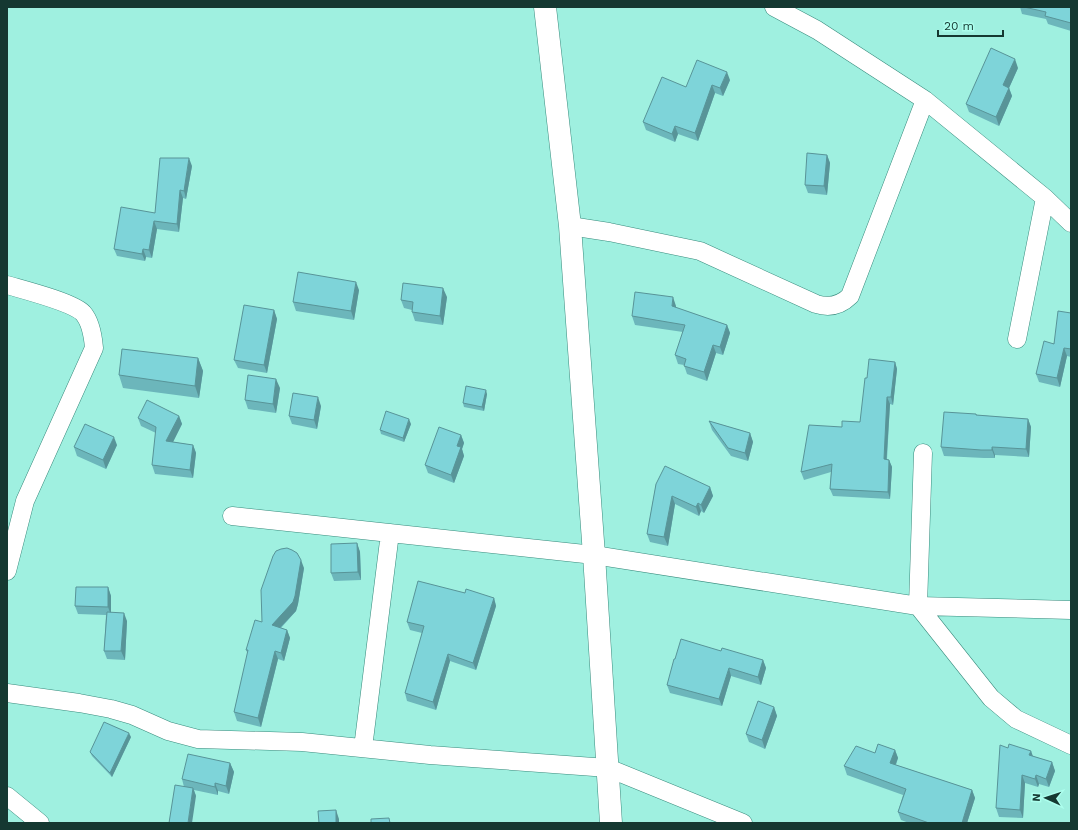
<svg xmlns="http://www.w3.org/2000/svg" width="1078" height="830" font-family="'Work Sans',sans-serif">
	<style>
		.lines { fill: none; stroke-linecap: round; stroke-linejoin: round }
		.minor-casing { stroke: #388b7d; stroke-width: 19 }
		.tertiary-casing { stroke: #388b7d; stroke-width: 23 }
		.minor { stroke: #fff; stroke-width: 18 }
		.tertiary { stroke: #fff; stroke-width: 22 }
		.wall { fill: #6cb6bb }
		.shaded-wall { fill: #589498 }
		.building { fill: #7ed4d9; stroke: #589498 }
	</style>
	<rect width="100%" height="100%" fill="#9ff0e0"/>
	<g class="lines">
		<!-- minor casing -->
		<g class="minor-casing">
			<path id="minor" d="M774,7l43,23 108,70 120,98 26,25
				M570,226l39,6 91,19 116,53c13,4 24,2 34,-8l75,-196
				M7,285c17,5 65,17 76,28 8,9 10,23 11,35l-69,153 -18,70
				M1017,339l28,-141
				M923,453l-5,153 73,92 25,21 55,26
				M232,516l362,39 324,51 153,4
				M7,693l72,10 32,6 21,6 36,16 30,8 104,3 128,13 178,13 135,55
				M363,748l27,-215
				M7,796l33,27"/>
		</g>
		<!-- tertiary casing -->
		<g class="tertiary-casing">
			<path id="tertiary" d="M545,7l25,219 24,329 17,268"/>
		</g>
		<!-- minor -->
		<use href="#minor" class="minor"/>
		<!-- tertiary -->
		<use href="#tertiary" class="tertiary"/>
	</g>
	<!-- wall -->
	<path class="wall" d="M1020,7h51v24l-23,-7 -2,-5 -24,-5z
		M1018,68l-9,20 3,8 -13,30 -30,-14 -3,-8z
		M730,80l-7,16 -8,-3 -17,48 -20,-7 -3,8 -29,-12 -3,-8 43,-35z
		M827,155l3,8 -3,32 -19,-2 -3,-8z
		M192,166l-6,33 -3,-1 -4,34 -22,-3 -5,29 -6,-1 -1,4 -28,-5 -3,-7 41,-36z
		M359,290l-5,30 -58,-9 -3,-9z
		M447,297l-4,28 -28,-4 -3,-9v-2l-8,-2 -3,-8z
		M676,306v2l51,17 3,8 -7,22 -7,-2 -9,28 -20,-7 -3,-9 -6,-1 -3,-9 8,-23 -48,-7 -3,-9z
		M274,310l3,9 -10,54 -29,-5 -4,-8z
		M1071,313v44l-4,-1 -7,31 -21,-5 -3,-8z
		M198,358l5,13 -4,27 -76,-10 -4,-13z
		M895,362l2,7 -4,36 -3,-1 -3,55 2,1 3,7 -2,32 -57,-3 -3,-7 1,-17 -27,8 -3,-8 41,-45 18,-5 7,-44z
		M280,388l-4,25 -28,-4 -3,-9z
		M487,394l-3,17 -20,-4 -1,-4z
		M321,406l-4,23 -25,-5 -3,-8z
		M976,414l1,1 51,4 3,8 -2,30 -34,-2v3h-11l-40,-2 -3,-9z
		M179,416l3,8 -9,18 20,3 3,8 -3,25 -38,-4 -3,-9 4,-32 -15,-7 -3,-8z
		M709,421l41,12 3,9 -5,19 -17,-5 -19,-26z
		M411,424l-7,18 -23,-8 -1,-4z
		M461,435l3,8 -2,6 2,7 -10,27 -26,-10 -3,-8z
		M117,445l-11,24 -29,-13 -3,-9z
		M656,484l54,3 3,9 -9,17 -3,-2 -2,5 -24,-12 -7,42 -18,-4 -3,-8z
		M357,543l3,9 1,28 -27,1 -3,-8z
		M304,568l-6,36 -2,7 -15,17 6,2 3,8 -6,23 -6,-2 -17,68 -24,-6 -3,-9 14,-58 -2,-4 16,-28z
		M108,587l3,9v16l16,9 -2,39 -18,-1 -3,-8 2,-36 -28,-1 -3,-8z
		M465,593l29,5 2,8 -20,64 -26,-9 -14,49 -29,-9 -2,-8 17,-60 -12,-3 -3,-8z
		M721,651l42,9 3,8 -5,17 -30,-9 -9,30 -52,-13 -3,-8 8,-26z
		M774,707l3,9 -12,33 -16,-7 -3,-8z
		M131,737l-19,40 -20,-21 -2,-4z
		M1008,748l23,3 1,5 20,6 3,9 -6,16 -10,-3 -1,3 -13,-4 -2,35 -24,-1 -3,-9z
		M895,750l3,8 -2,7 76,25 3,8 -8,25h-58l-8,-3 -3,-8 5,-17 -56,-20 -3,-9 31,-13z
		M230,763l4,9 -5,22 -11,-3v4l-24,-5 2,6 -12,-9 -2,-8z"/>
	<!-- shaded-wall -->
	<path class="shaded-wall" d="M1015,59l3,9 -9,20 3,8 -13,30 -3,-9 7,-32z
		M727,72l3,8 -7,16 -3,-8z
		M712,85l3,8 -17,48 -3,-8z
		M675,126l3,8 -3,8 -3,-8z
		M827,155l3,8 -3,32 -3,-9z
		M189,158l3,8 -6,33 -2,-8z
		M180,190l3,8 -4,34 -2,-8z
		M154,221l3,8 -5,29 -3,-8z
		M143,249l3,8 -1,4 -3,-7z
		M356,282l3,8 -5,30 -3,-9z
		M443,288l4,9 -4,28 -3,-9z
		M673,297l3,9 -1,9 -3,-9z
		M274,310l3,9 -10,54 -3,-8z
		M727,325l3,8 -7,22 -3,-8z
		M713,345l3,8 -9,28 -3,-9z
		M1064,348l3,8 -7,31 -3,-9z
		M198,358l5,13 -4,27 -4,-12z
		M895,362l2,7 -4,36 -2,-8z
		M276,379l4,9 -4,25 -3,-9z
		M486,390l1,4 -3,17 -2,-4z
		M318,397l3,9 -4,23 -3,-9z
		M887,397l3,7 -4,63 -2,-8z
		M179,416l3,8 -13,26 -3,-9z
		M409,419l2,5 -7,18 -1,-4z
		M1028,419l3,8 -2,30 -3,-8z
		M750,433l3,9 -5,19 -3,-8z
		M461,435l3,8 -2,6 2,7 -10,27 -3,-8 6,-29z
		M114,437l3,8 -11,24 -3,-9z
		M193,445l3,8 -3,25 -3,-8z
		M992,447l3,8v3l-3,-8z
		M889,460l3,7 -2,32 -2,-7z
		M710,487l3,9 -9,17 -3,-8z
		M672,496l3,8 -7,42 -4,-9z
		M698,503l3,8 -2,5 -3,-9z
		M357,543l3,9 1,28 -3,-8z
		M301,560l3,8 -6,36 -2,7 -21,22 -3,-8z
		M108,587l3,9v19l-3,-8z
		M494,598l2,8 -20,64 -3,-7z
		M124,613l3,8 -2,39 -4,-9z
		M287,630l3,8 -6,23 -3,-8z
		M275,651l3,8 -17,68 -3,-9z
		M448,654l2,7 -14,49 -3,-8z
		M763,660l3,8 -5,17 -3,-8z
		M729,668l2,8 -9,30 -3,-7z
		M774,707l3,9 -12,33 -3,-9z
		M129,733l2,4 -19,40 -2,-4z
		M895,750l3,8 -5,13 -3,-8z
		M1031,751l3,8 -5,-4z
		M1052,762l3,9 -6,16 -3,-8z
		M230,763l4,9 -5,22 -3,-8z
		M1022,775l3,8 -2,35 -3,-8z
		M1036,775l3,9 -1,3 -3,-8z
		M215,783l3,8v4l-3,-8z
		M193,788l3,8 -4,27h-4z
		M972,790l3,8 -8,25h-5z
		M336,810l3,9v4h-3z"/>
	<!-- building -->
	<path class="building" d="M1024,7h47v16l-26,-7 1,-4z
		M991,48l24,11 -12,26 6,3 -13,29 -30,-13z
		M697,60l30,12 -7,16 -8,-3 -17,48 -20,-7 -3,8 -29,-12 19,-45 24,10z
		M807,153l20,2 -3,31 -19,-1z
		M160,158h29l-5,33 -4,-1 -3,34 -23,-3 -5,29 -6,-1 -1,5 -28,-5 7,-42 34,6z
		M298,272l58,10 -5,29 -58,-9z
		M403,283l40,5 -3,28 -28,-4 1,-10 -12,-2z
		M635,292l38,5 -1,9 55,19 -7,22 -7,-2 -9,27 -20,-6 2,-7 -11,-4 10,-30 -53,-9z
		M244,305l30,5 -10,55 -30,-5z
		M1058,311l13,2v36l-7,-1 -7,30 -21,-4 8,-33 10,3z
		M122,349l76,9 -3,28 -76,-11z
		M869,359l26,3 -4,35h-4l-3,62 5,1 -1,32 -58,-3 2,-25 -31,8 8,-47 33,2v-6l18,1 5,-44h2z
		M248,375l28,4 -3,25 -28,-4z
		M466,386l20,4 -4,17 -19,-4z
		M293,393l25,4 -4,23 -25,-4z
		M147,400l32,16 -13,25 27,4 -3,25 -38,-5 4,-38 -18,-9z
		M386,411l23,8 -6,19 -23,-8z
		M944,412l32,2v1l52,4 -2,30 -34,-2v3h-11l-40,-3z
		M709,421l41,12 -5,20 -17,-5z
		M85,424l29,13 -11,23 -29,-13z
		M439,427l22,8 -4,11 4,1 -10,28 -26,-10z
		M665,466l45,21 -9,18 -3,-2 -2,4 -24,-11 -8,41 -17,-3 9,-50z
		M357,543l1,29 -27,1v-29z
		M287,548l5,2 5,3 4,7 -6,36 -2,6 -21,23 15,5 -6,23 -6,-2 -17,67 -24,-6 14,-62h-2l9,-30 7,2 -1,-32 12,-34 3,-5 5,-2z
		M418,581l47,12 1,-4 28,9 -21,65 -25,-9 -15,48 -28,-9 19,-67 -17,-4z
		M76,587h32v20l-33,-1z
		M107,612l17,1 -3,38h-17z
		M681,639l40,12 1,-3 41,12 -5,17 -29,-9 -10,31 -52,-14 7,-26h1z
		M758,701l16,6 -12,33 -16,-6z
		M104,722l25,11 -19,40 -20,-21z
		M878,744l17,6 -5,13 82,27 -10,33h-33l-31,-11 8,-23 -62,-23 12,-20 19,7z
		M1009,744l22,7 -2,4 23,7 -6,17 -10,-4 -1,4 -13,-4 -2,35 -24,-2 4,-63 8,3z
		M188,754l42,9 -4,23 -11,-3v4l-33,-8z
		M175,785l18,3 -5,35h-19z
		M336,810v13h-17l-1,-12z
		M389,818l1,5h-19v-4z"/>
	<!-- border -->
	<rect width="1078" height="830" fill="none" stroke="#153831" stroke-width="16"/>
	<!-- north arrow -->
	<g transform="translate(1046 798) rotate(273)" stroke="#acfeed" stroke-width="3" paint-order="stroke">
	<path d="M0-3L7 15L0 10L-7 15Z" fill="#153831"/>
	<text y="-6" font-size="11" font-weight="bold" text-anchor="middle" fill="#153831">N</text>
	</g>
	<!-- scale -->
	<path d="M938 30v6h65v-6" fill="none" stroke="#153831" stroke-width="2"/>
	<text x="944" y="30" font-size="12" fill="#153831" stroke="#acfeed" stroke-width="3" paint-order="stroke">20 m</text>
</svg>
